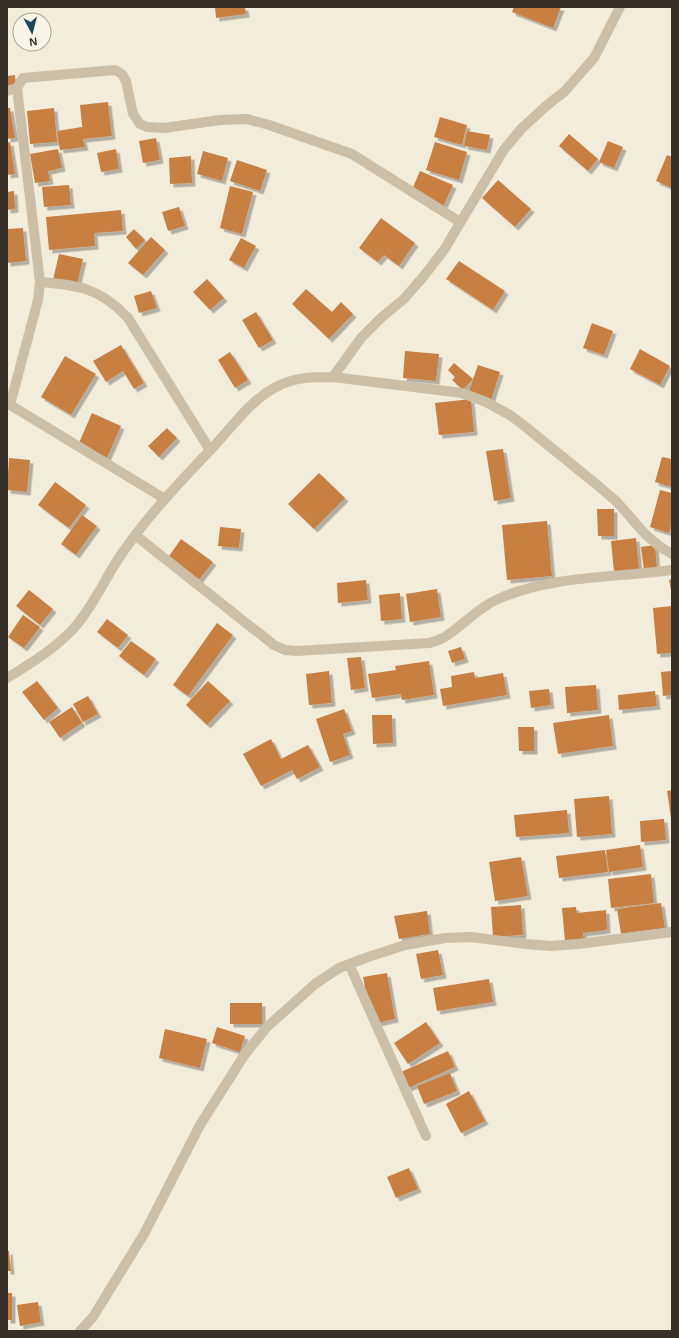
<svg xmlns="http://www.w3.org/2000/svg" width="679" height="1338" font-family="Arial,sans-serif">
	<style>
		.building { fill: #c87f43; filter: url(#shadow) }
		.lines { fill: none; stroke-linecap: round; stroke-linejoin: round }
		.minor { stroke: #cbbfa7; stroke-width: 10 }
	</style>
	<defs>
		<filter id="shadow"><feDropShadow dx="3.5" dy="3.5" stdDeviation="0" flood-color="#0004"/></filter>
	</defs>
	<rect width="100%" height="100%" fill="#f2ecdb"/>
	<!-- building -->
	<path class="building" d="M215,7h30l1,7 -30,4z
		M514,7h47l-8,21 -41,-16z
		M15,75l1,14 -9,1v-14z
		M108,102l4,34 -29,3 2,8 -25,3 -3,-19 25,-4 1,8 -3,-30z
		M7,108h3l5,30 -8,1z
		M54,108l3,34 -27,2 -3,-33z
		M440,117l27,8 -5,20 -28,-8z
		M467,131l23,4 -3,15 -23,-4z
		M569,134l29,25 -10,12 -29,-25z
		M156,138l4,22 -17,3 -4,-22z
		M608,141l15,6 -9,21 -15,-6z
		M10,142l5,32 -8,1v-32z
		M435,142l32,10 -8,28 -33,-10z
		M58,149l4,19 -14,3 2,10 -15,2 -5,-29z
		M116,149l3,20 -18,3 -4,-19z
		M203,151l25,7 -6,23 -25,-7z
		M667,155l5,2v31l-16,-7z
		M191,156l1,27 -22,1 -1,-26z
		M237,160l30,10 -7,21 -30,-10z
		M420,171l33,14 -10,22 -32,-15z
		M498,180l33,29 -16,18 -33,-29z
		M69,185l2,20 -27,2 -2,-20z
		M230,186l23,6 -11,42 -22,-6z
		M14,191l1,18 -8,1v-18z
		M179,207l6,19 -17,5 -6,-19z
		M121,210l2,21 -29,2 1,13 -46,4 -3,-33z
		M381,218l34,25 -16,23 -15,-11 -6,7 -19,-14z
		M23,228l3,33 -19,2v-34z
		M134,229l11,11 -9,9 -10,-12z
		M151,237l14,13 -22,25 -15,-12z
		M241,238l15,8 -12,22 -15,-8z
		M59,254l24,5 -6,26 -24,-5z
		M459,261l46,30 -12,19 -47,-31z
		M207,279l17,19 -14,12 -17,-18z
		M306,289l26,23 9,-10 12,12 -24,25 -37,-35z
		M151,291l6,17 -18,5 -5,-17z
		M256,312l17,28 -14,8 -17,-28z
		M592,323l21,8 -9,24 -21,-7z
		M121,345l23,38 -10,6 -11,-18 -17,11 -13,-21z
		M640,349l30,17 -10,19 -30,-16z
		M405,351l34,3 -3,27 -33,-3z
		M230,352l18,28 -13,8 -17,-28z
		M65,356l31,18 -25,41 -30,-18z
		M454,363l19,16 -10,11 -11,-10 3,-3 -7,-7z
		M478,365l22,7 -9,28 -23,-6z
		M471,399l3,33 -35,3 -4,-32z
		M92,413l29,13 -14,32 -29,-13z
		M167,428l10,10 -18,19 -11,-11z
		M503,449l8,49 -17,3 -8,-50z
		M662,457l10,2v28l-17,-5z
		M9,458l21,2 -3,32 -20,-2z
		M319,473l26,25 -31,31 -26,-25z
		M55,482l31,23 -17,23 -31,-23z
		M660,490l12,3v29l-3,11 -19,-6z
		M597,509h17v27h-16z
		M82,515l15,11 -21,29 -15,-11z
		M547,521l5,55 -45,4 -5,-55z
		M220,527l21,2 -2,19 -21,-2z
		M636,538l3,31 -25,3 -3,-31z
		M181,539l32,23 -15,19 -31,-22z
		M655,545l2,23 -13,2 -3,-23z
		M672,579v11h-1l-2,-10z
		M366,580l2,20 -30,3 -1,-20z
		M437,589l4,28 -31,5 -4,-28z
		M29,590l24,19 -13,16 -24,-19z
		M400,593l2,26 -21,2 -2,-26z
		M672,606v47l-15,1 -4,-46z
		M23,615l17,12 -16,21 -16,-11z
		M107,619l21,16 -10,13 -21,-16z
		M217,623l16,12 -45,61 -15,-11z
		M131,641l25,18 -12,16 -25,-19z
		M461,647l4,12 -13,4 -4,-12z
		M361,657l4,31 -14,2 -4,-32z
		M429,661l5,34 -32,5 -1,-6 -29,4 -4,-24 28,-4 -1,-4z
		M329,671l3,32 -23,2 -3,-31z
		M672,671v24l-9,1 -2,-24z
		M474,672l1,6 28,-5 4,22 -64,11 -3,-17 12,-2 -1,-11z
		M37,681l21,27 -14,12 -22,-28z
		M208,681l22,20 -23,24 -21,-20z
		M596,685l2,25 -31,3 -2,-26z
		M549,689l2,16 -20,3 -2,-17z
		M655,691l2,15 -38,4 -1,-15z
		M88,696l10,18 -15,8 -10,-18z
		M72,707l10,16 -22,15 -11,-16z
		M344,709l8,22 -9,3 7,21 -20,7 -14,-43z
		M372,715h20l1,28 -20,1z
		M609,715l4,31 -55,8 -5,-31z
		M518,727h16v24h-15z
		M271,739l10,20 27,-14 12,22 -23,12 -5,-9 -31,16 -18,-32z
		M672,790v28h-1l-4,-27z
		M609,796l3,38 -35,3 -3,-38z
		M567,810l2,23 -53,4 -2,-22z
		M664,819l2,21 -25,2 -1,-21z
		M640,845l3,22 -34,5 -3,-22z
		M605,850l3,22 -49,6 -3,-22z
		M521,857l7,39 -33,5 -6,-39z
		M651,874l3,29 -43,5 -3,-29z
		M661,903l4,25 -44,6 -4,-25z
		M521,905l2,30 -30,2 -2,-30z
		M576,907l1,6 29,-3 1,20 -24,3 1,6 -19,2 -3,-33z
		M427,911l3,23 -31,5 -5,-23z
		M438,950l5,25 -22,4 -5,-25z
		M387,973l8,46 -23,5 -9,-47z
		M489,979l4,23 -56,9 -4,-23z
		M230,1003h32v21h-32z
		M426,1022l14,21 -32,21 -14,-21z
		M217,1027l28,9 -5,16 -28,-9z
		M165,1029l42,10 -7,29 -41,-10z
		M448,1051l7,16 -47,21 -7,-16z
		M450,1073l7,18 -33,13 -7,-18z
		M469,1091l16,30 -24,12 -15,-29z
		M409,1168l9,21 -22,9 -9,-21z
		M7,1251h2l2,20h-4z
		M7,1293h5v27h-5z
		M38,1302l3,20 -21,4 -3,-21z"/>
	<g class="lines">
		<!-- minor -->
		<path class="minor" d="M7,91l10,-3 6,-10 92,-8 7,4 4,7 7,33 7,10 7,3 17,1 56,-8 27,-1 22,6 83,29 108,68
			M40,282c39,3 60,6 88,36l82,132
			M333,377l28,-39 21,-21 22,-18 19,-22 21,-27 59,-99 18,-22 24,-22 20,-16 29,-33 26,-51
			M7,403l158,96
			M10,405l28,-105 2,-18 -23,-194
			M135,535l139,110 11,5 12,1 132,-8c5,-1 10,-3 14,-5 20,-12 34,-30 55,-39 54,-24 116,-21 174,-29
			M7,678c23,-14 49,-30 67,-50 17,-19 28,-43 41,-64 28,-44 65,-82 101,-120 17,-19 36,-44 58,-56 20,-11 37,-11 59,-11l129,16 24,9 24,13 17,13 69,56 21,18 28,32 14,12 13,8
			M349,964l77,172
			M80,1331l13,-14 51,-83 56,-109 45,-71 22,-27 48,-43 24,-16 29,-11 37,-12 40,-7 26,-1 55,7 24,2 28,-2 94,-12"/>
	</g>
	<!-- border -->
	<rect width="679" height="1338" fill="none" stroke="#373028" stroke-width="16"/>
	<!-- north arrow -->
	<g transform="translate(32 32) rotate(173)"><circle r="19" fill="#faf5e8" stroke="#aca69b"/>
	<path d="M0-3L7 15L0 10L-7 15Z" fill="#1c4959"/>
	<text y="-6" font-size="11" font-weight="bold" text-anchor="middle" fill="#373028">N</text>
	</g>
</svg>
